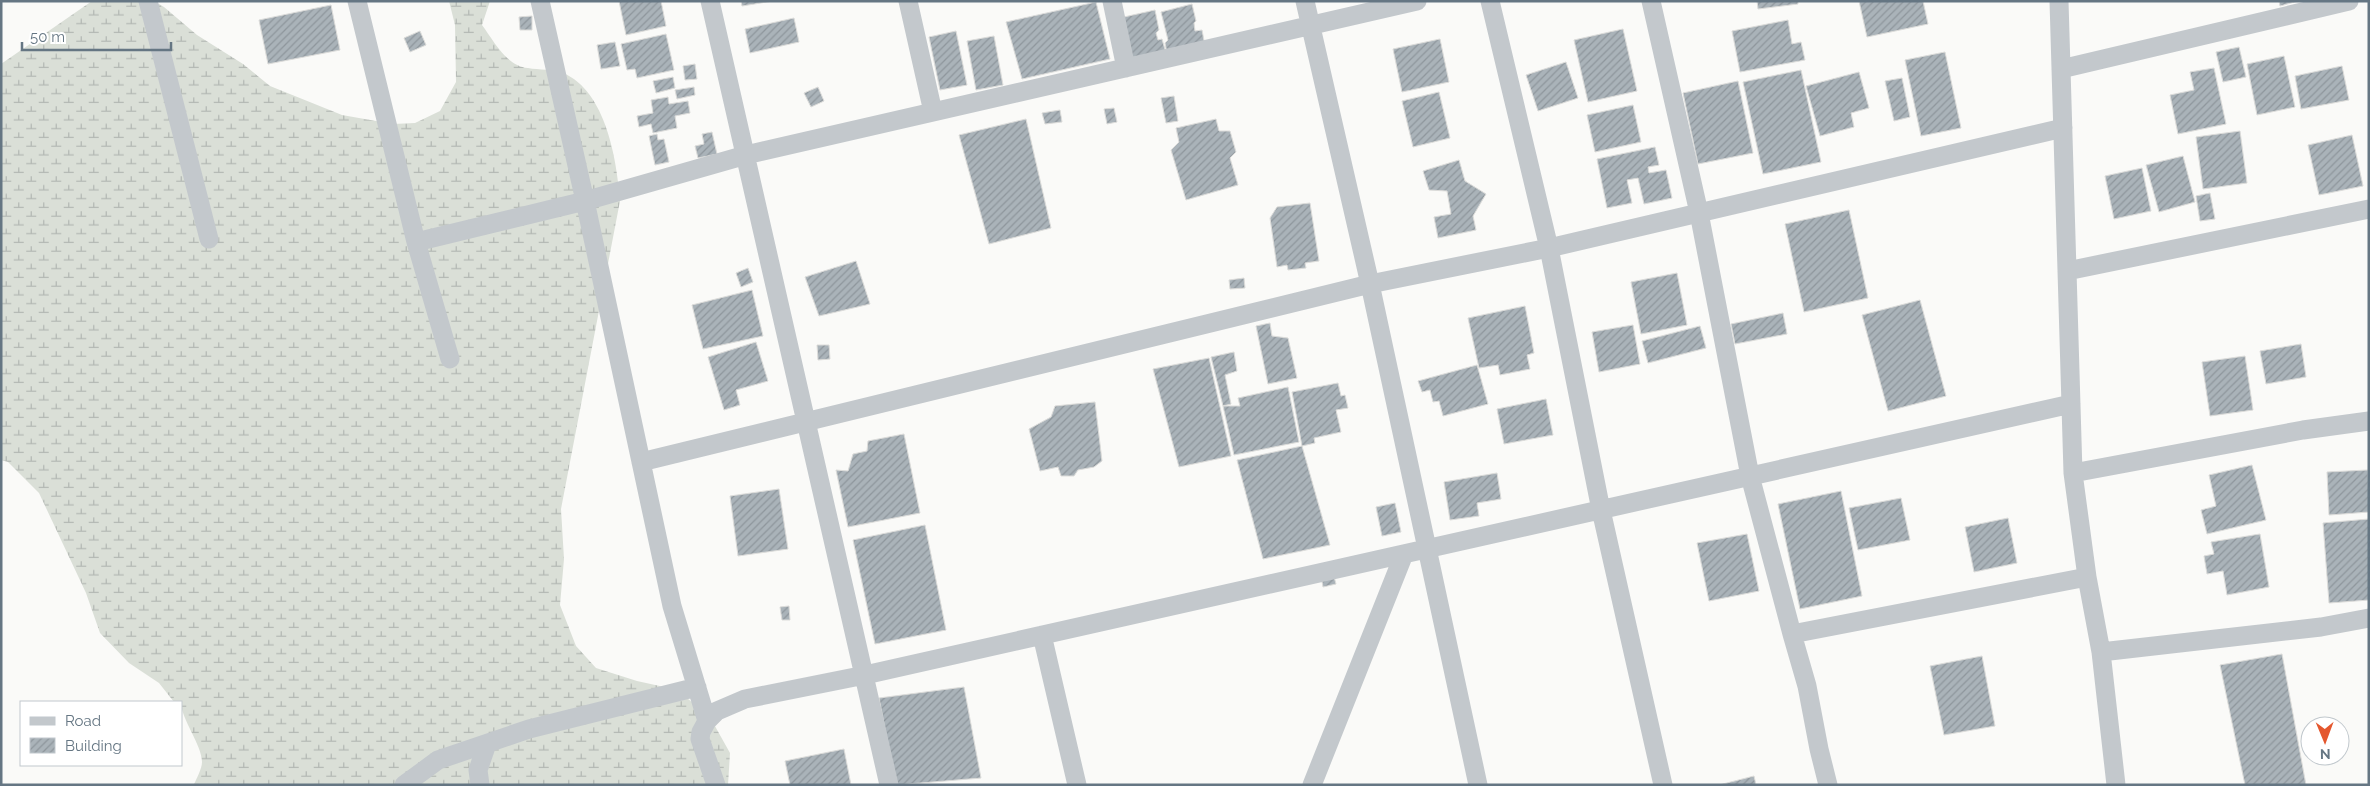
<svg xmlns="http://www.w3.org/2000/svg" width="2370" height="786" font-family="Raleway,sans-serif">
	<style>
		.wetland { fill: url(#wetland-marsh) }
		.building { fill: url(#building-hatch); stroke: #dcdcda }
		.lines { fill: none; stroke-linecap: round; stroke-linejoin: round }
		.street { stroke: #c3c8cc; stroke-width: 19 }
	</style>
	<defs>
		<pattern id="wetland-marsh" width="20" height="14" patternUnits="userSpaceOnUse" patternTransform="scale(1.25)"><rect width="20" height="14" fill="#dadfd7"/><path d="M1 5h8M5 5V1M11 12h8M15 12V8" fill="none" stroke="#b4b9b4"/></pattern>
		<pattern id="building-hatch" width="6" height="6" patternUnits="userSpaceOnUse" patternTransform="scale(1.25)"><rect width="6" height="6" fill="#aab3b9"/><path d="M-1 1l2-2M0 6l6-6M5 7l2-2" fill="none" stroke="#8e969c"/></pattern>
	</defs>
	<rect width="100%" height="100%" fill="#fafaf8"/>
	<!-- wetland -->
	<path class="wetland" d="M92,1h62l10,6 33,28 46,29 27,22 72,29 51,9 22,-1 25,-12 16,-29 -1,-57 -6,-24h41l-8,24c12,16 24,41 46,43 11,2 25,1 35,5 43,18 54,87 57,128l-59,308 3,50 -4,46 16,41 20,22 41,13 41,9 33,29 19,34 -2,32h-534c2,-6 8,-16 8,-23 0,-17 -21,-43 -21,-60h-7l-15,-19 -30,-20 -29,-30 -14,-40 -47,-100 -31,-31 -7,-2v-396z"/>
	<!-- building -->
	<path class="building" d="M619,1h42l5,25 -40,9z
		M741,1h32l-31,5z
		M1757,1h41v3l-40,5z
		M1859,1h64l5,23 -61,13z
		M2279,1h19l-18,5z
		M1096,2l14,57 -88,20 -16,-57z
		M1192,4l4,17 -2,2 1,8 7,-1 3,16 -38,7 -2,-10 3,-3 -7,-28z
		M331,5l9,45 -72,14 -9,-44z
		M1155,10l4,20 -3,3 2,7 4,-1 4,14 -34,10 -8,-46z
		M532,16v14h-12l-1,-13z
		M794,18l5,24 -49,11 -5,-24z
		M1788,20l4,24 9,-2 4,18 -65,12 -8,-41z
		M1623,29l14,62 -49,11 -14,-62z
		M420,31l6,14 -16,7 -6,-14z
		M956,31l11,54 -27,5 -11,-53z
		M666,34l8,36 -37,8 -2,-9 -8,1 -6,-26z
		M994,36l9,49 -27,5 -9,-49z
		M1440,39l9,43 -47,10 -9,-43z
		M615,42l5,24 -19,3 -4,-24z
		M2239,47l7,30 -23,5 -7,-30z
		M1945,52l16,76 -40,8 -16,-76z
		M2284,56l11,51 -38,8 -10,-51z
		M1566,62l12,36 -40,13 -12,-36z
		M695,64l2,15 -12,1 -2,-14z
		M2342,66l7,34 -48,9 -6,-33z
		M2214,68l12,56 -48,10 -8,-39 24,-5 -4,-18z
		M1801,70l20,92 -58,12 -20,-92z
		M1859,72l10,36 -18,5 3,14 -34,9 -14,-50z
		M673,77l2,11 -19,5 -3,-12z
		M1902,78l8,39 -16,4 -9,-40z
		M1738,81l15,72 -55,11 -15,-71z
		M694,87l1,8 -18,4 -2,-9z
		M818,87l6,14 -13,6 -7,-14z
		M1439,92l11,46 -37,9 -11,-46z
		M1174,96l4,25 -12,2 -5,-25z
		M668,97l1,7 19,-3 2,12 -15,3 2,12 -24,5 -2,-9 -12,3 -2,-11 16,-3 -2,-13z
		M1633,105l8,37 -46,10 -8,-37z
		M1114,108l3,14 -10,2 -3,-15z
		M1060,110l2,12 -17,2 -3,-11z
		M1026,119l25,109 -62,16 -30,-109z
		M1216,119l3,12h11l6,21 -6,6 8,27 -52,15 -15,-50 8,-8 -3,-14z
		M2240,131l7,52 -44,6 -7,-52z
		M712,132l5,22 -19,4 -3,-12 9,-2 -2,-10z
		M657,134l1,6 6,-1 5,23 -14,3 -6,-29z
		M2352,135l11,51 -44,9 -11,-50z
		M1655,147l4,18 -11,2 1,6 17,-3 6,28 -28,6 -6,-26 -11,2 5,23 -25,5 -10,-49z
		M2183,156l12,46 -36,10 -13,-47z
		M1459,160l6,21 21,13 -13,22 3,14 -38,8 -4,-21 17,-3 -4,-23 -18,-1 -6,-19z
		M2142,168l9,43 -37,8 -9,-43z
		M2210,193l5,26 -15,2 -4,-25z
		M1310,203l9,58 -14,2 1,5 -18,2 -1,-5 -10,2 -7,-49 7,-11z
		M1849,210l19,88 -64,14 -19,-88z
		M856,261l14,43 -51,12 -14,-39z
		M748,268l5,14 -12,5 -5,-14z
		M1677,273l10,52 -46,9 -10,-52z
		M1244,278l1,10 -15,1 -1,-9z
		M752,290l11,46 -60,13 -11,-44z
		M1920,300l26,96 -58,15 -26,-96z
		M1525,306l9,47 -7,2 3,14 -30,6 -2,-10 -19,3 -11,-50z
		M1783,313l4,21 -52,10 -4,-20z
		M1270,323l2,13 16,2 9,40 -29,6 -12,-58z
		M1633,325l7,39 -41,8 -7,-40z
		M1700,326l6,22 -58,15 -6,-22z
		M756,342l12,39 -32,9 4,15 -16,5 -16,-53z
		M2301,344l5,33 -40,7 -6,-33z
		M817,345h12l1,14 -12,1z
		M1234,352l3,19 -12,4 6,29 -8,2 -12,-49z
		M2245,356l8,54 -43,6 -8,-54z
		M1209,358l22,98 -52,11 -26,-98z
		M1477,365l11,39 -45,12 -4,-15 -6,1 -3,-12 -8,2 -4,-11z
		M1338,383l3,13 4,-1 3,13 -12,2 5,22 -27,6 1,5 -13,3 -10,-54z
		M1288,387l11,55 -65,13 -11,-49h17l-2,-8z
		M1546,399l7,36 -49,9 -7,-35z
		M1095,402l7,59 -8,6 -16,3 -4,6h-13l-3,-9 -18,4 -11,-42 22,-12 4,-11z
		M904,434l16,79 -72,14 -12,-57 12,1 5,-17 14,-3 1,-10z
		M1302,446l28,99 -67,14 -26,-99z
		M2252,465l14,55 -59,14 -6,-24 15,-4 -7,-31z
		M2368,470l1,42 -40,3 -2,-43z
		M1497,473l4,26 -24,4 2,13 -29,4 -6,-38z
		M779,489l9,60 -50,7 -8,-60z
		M1841,491l21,105 -62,13 -22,-105z
		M1901,498l9,42 -52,10 -9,-42z
		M1395,503l6,29 -19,4 -6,-29z
		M2008,518l9,45 -43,9 -9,-45z
		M2369,519v81l-40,3 -6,-80z
		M925,525l21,105 -71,14 -22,-104z
		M1747,534l12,57 -50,10 -12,-58z
		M2260,534l9,53 -42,8 -4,-24 -16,3 -3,-18 10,-2 -3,-12z
		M1333,573l3,11 -13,3 -2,-11z
		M789,606l1,14h-8l-2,-13z
		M2282,654l24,131h-61l-25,-120z
		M1982,656l13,70 -51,9 -14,-69z
		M964,687l17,91 -85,7 -17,-87z
		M844,749l7,36h-61l-5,-24z
		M1754,776l2,9h-37z"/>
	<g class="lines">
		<!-- street -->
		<path class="street" d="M148,1l61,238
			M357,1l59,241 169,-41 161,-46 671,-154
			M540,1l45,200 87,405 35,115
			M710,1l179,784
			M908,1l25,111
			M1112,1l14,67
			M1305,1l65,283 108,501
			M1490,1l59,247 52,262 62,275
			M1651,1l48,212 51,263 42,158 295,-57
			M2059,1l14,472 14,104 14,75 15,133
			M2061,69l288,-68
			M416,242l34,117
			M2067,271l302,-62
			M641,462l729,-178 179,-36 514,-120
			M2073,473l230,-43 66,-9
			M1792,634l15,52 12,63 9,36
			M1042,635l35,150
			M2101,652l220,-25 48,-9
			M404,785l34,-25 91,-31 168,-42
			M480,785l-2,-15 9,-26
			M716,785l-16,-46 1,-7 6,-11 10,-10 28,-12 120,-24 1206,-271
			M1312,785l92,-231"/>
	</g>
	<!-- border -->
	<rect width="2370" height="786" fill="none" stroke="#657683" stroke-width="5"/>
	<!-- legend -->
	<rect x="20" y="701" width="162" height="65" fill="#ffffff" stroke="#c1c8cd"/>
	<rect x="30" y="717" width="25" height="8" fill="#c3c8cc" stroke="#c1c8cd"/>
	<text x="65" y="726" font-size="15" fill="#657683">Road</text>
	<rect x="30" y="738" width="25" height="15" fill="url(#building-hatch)" stroke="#c1c8cd"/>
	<text x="65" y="751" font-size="15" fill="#657683">Building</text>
	<!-- north arrow -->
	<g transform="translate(2325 741) rotate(179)"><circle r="24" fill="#ffffff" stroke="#c1c8cd"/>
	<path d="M0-4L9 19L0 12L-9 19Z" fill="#e4572e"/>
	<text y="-8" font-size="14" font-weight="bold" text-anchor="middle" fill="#657683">N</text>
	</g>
	<!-- scale -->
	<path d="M22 42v8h149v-8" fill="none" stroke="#657683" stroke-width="2.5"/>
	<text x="30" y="42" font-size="15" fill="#657683" stroke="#ffffff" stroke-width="4" paint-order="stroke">50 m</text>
</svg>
